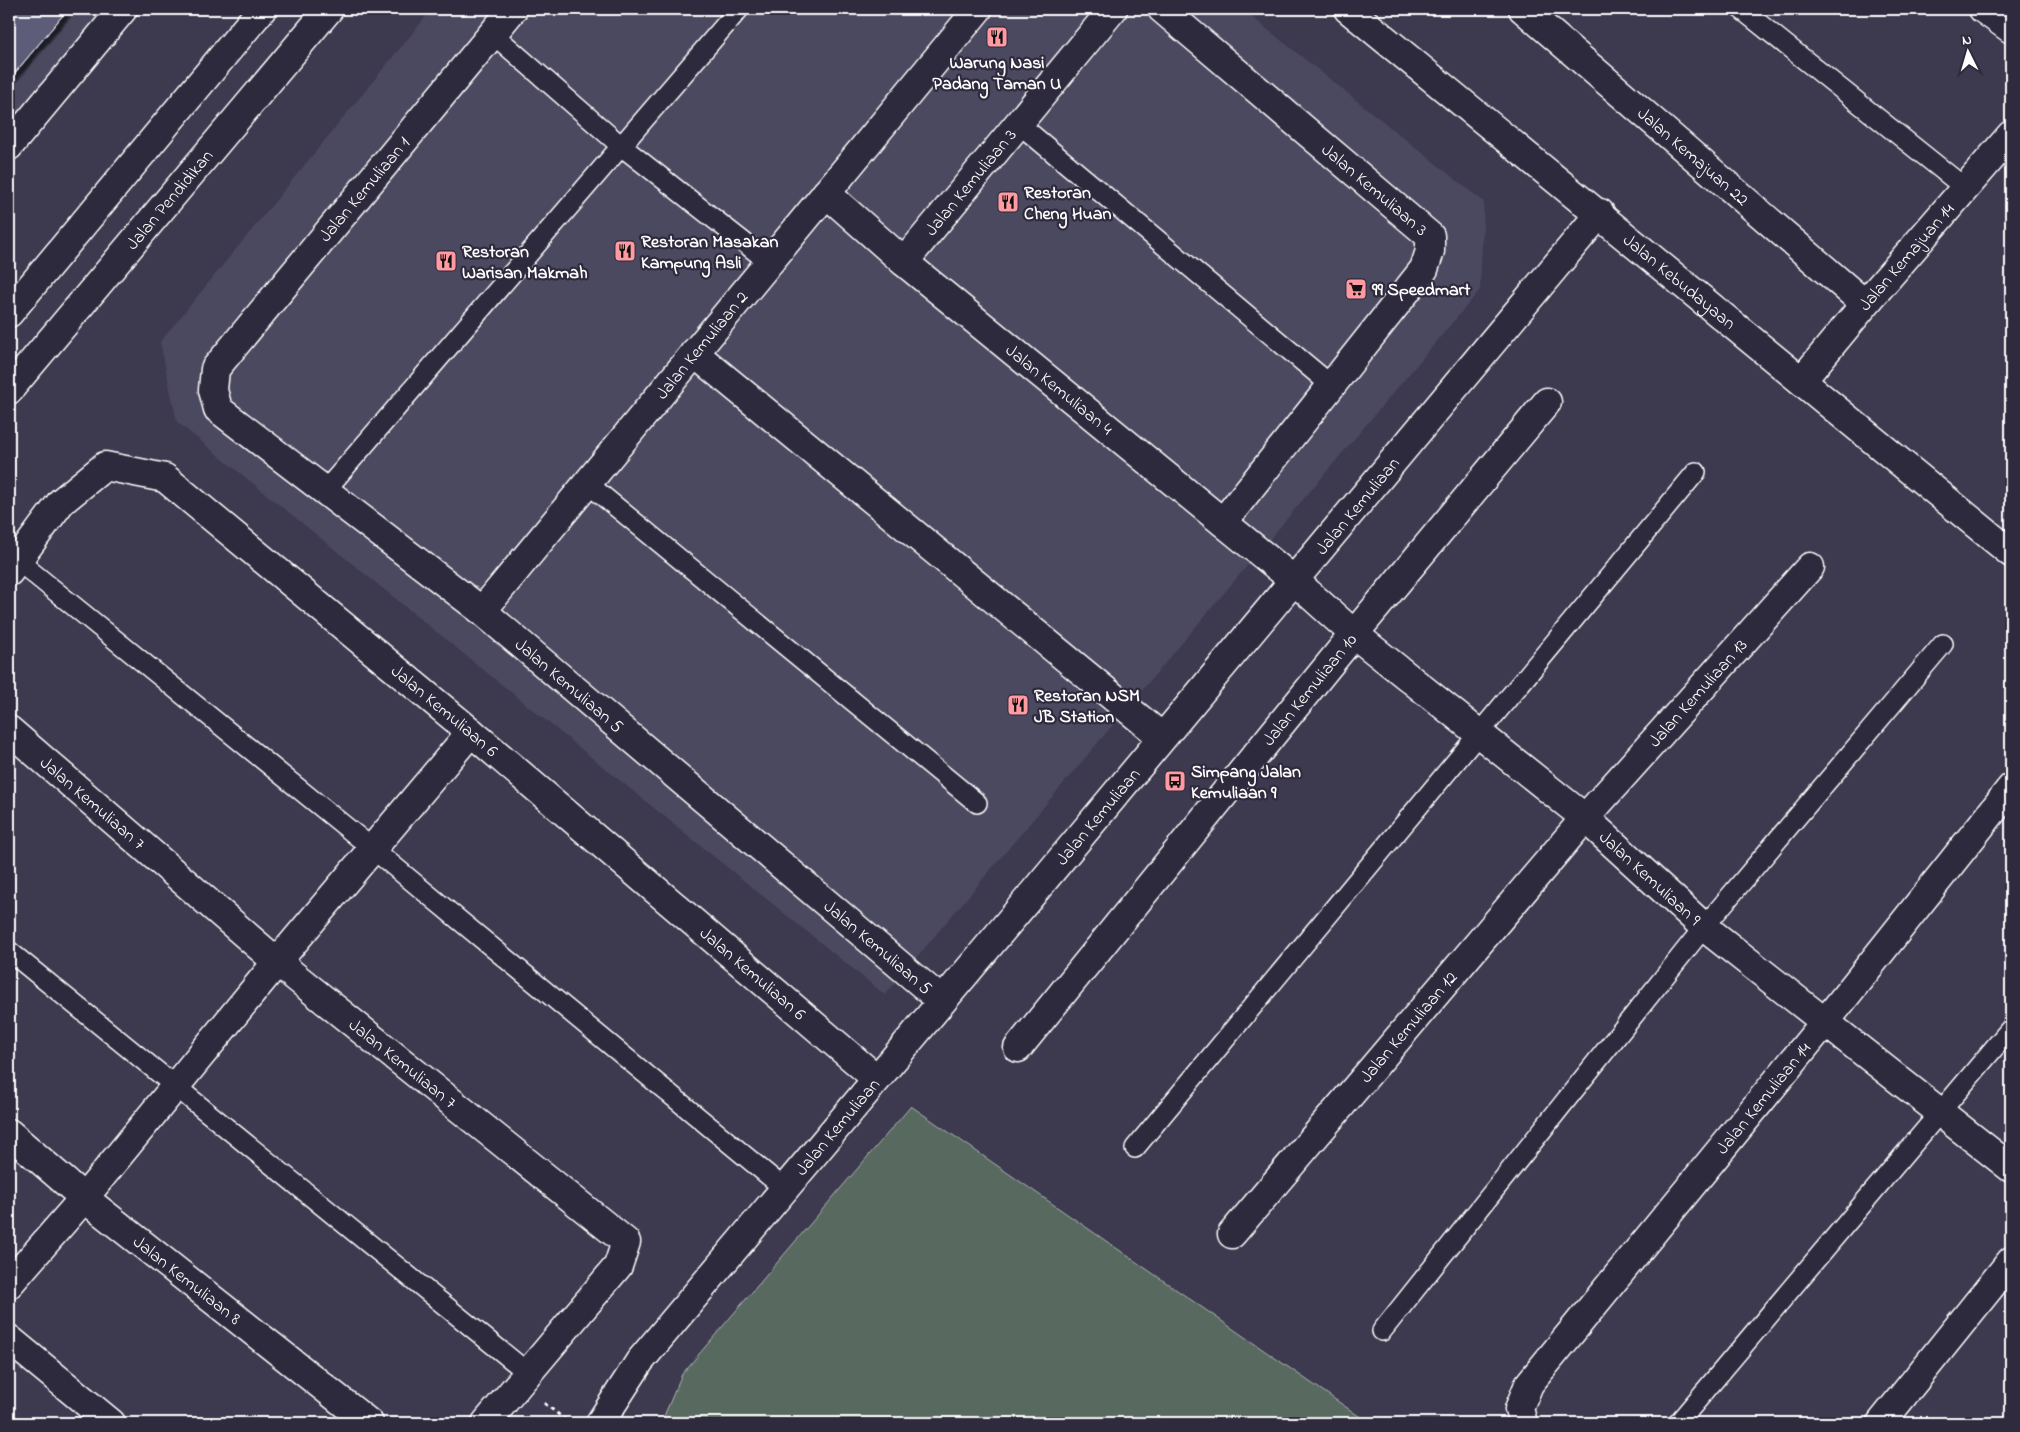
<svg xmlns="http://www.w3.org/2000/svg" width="2020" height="1432" font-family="'Indie Flower',sans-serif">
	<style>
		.built { fill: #4b485f }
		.green { fill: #596960; stroke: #acb4b0 }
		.building { fill: #5d5d7a; stroke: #fff; filter: url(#shadow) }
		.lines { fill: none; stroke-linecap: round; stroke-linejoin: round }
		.lane-casing { stroke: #fff; stroke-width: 22 }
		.street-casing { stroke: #fff; stroke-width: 31 }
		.secondary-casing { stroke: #fff; stroke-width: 31 }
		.path { stroke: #fff; stroke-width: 3; stroke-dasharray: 4 4; stroke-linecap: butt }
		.lane { stroke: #2f2a3d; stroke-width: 19 }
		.street { stroke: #2f2a3d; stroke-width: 28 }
		.secondary { stroke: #2f2a3d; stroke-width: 28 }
		.labels { text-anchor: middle; stroke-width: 4.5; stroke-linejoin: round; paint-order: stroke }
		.poi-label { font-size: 18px; font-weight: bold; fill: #fff; stroke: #2f2a3d; text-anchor: start }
		.street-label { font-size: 18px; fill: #fff; stroke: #2f2a3d }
	</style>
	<defs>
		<filter id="shadow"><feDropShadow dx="4.5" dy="4.5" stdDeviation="1" flood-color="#0009"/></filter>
	</defs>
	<rect width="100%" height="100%" fill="#3d394f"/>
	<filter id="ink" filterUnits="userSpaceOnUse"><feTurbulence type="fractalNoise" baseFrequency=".02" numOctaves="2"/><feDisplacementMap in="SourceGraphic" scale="10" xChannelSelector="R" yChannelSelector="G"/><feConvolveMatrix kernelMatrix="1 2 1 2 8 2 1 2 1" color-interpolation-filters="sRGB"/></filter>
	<g filter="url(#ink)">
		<!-- built -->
		<path class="built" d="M9,9h131l-131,157z
			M432,9h810l242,193 -4,88 -595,705 -708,-573 -17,-80z"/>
		<!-- green -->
		<path class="green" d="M911,1106l458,317h-708l21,-49z"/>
		<!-- building -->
		<path class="building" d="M9,9h59l-59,71z"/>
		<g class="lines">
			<!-- lane casing -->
			<g class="lane-casing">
				<path id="lane" d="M1741,9l224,179
					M493,34l127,111 149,117
					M1018,123l314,263
					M587,483l390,320
					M324,492l415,-483
					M17,560l356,289 412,340
					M9,951l519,422
					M1135,1148l561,-676
					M1382,1331l322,-404 239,-283
					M1678,1423l333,-395"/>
			</g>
			<!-- street casing -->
			<g class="street-casing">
				<g id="street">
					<path id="s1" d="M513,9l-298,360 -2,21 5,19 264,202 460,390"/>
					<path id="s2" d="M1162,9l268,227v15l-6,18 -201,253"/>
					<path id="s3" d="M1523,9l342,295"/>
					<path d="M1983,9l28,20"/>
					<path d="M9,146l114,-137"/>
					<path id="s4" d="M826,193l78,69 392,320 58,52 231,184 119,109 307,241"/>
					<path id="s5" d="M904,262l209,-253"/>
					<path d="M694,353l468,384"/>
					<path id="s6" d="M1803,379l62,-75 146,-169"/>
					<path id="s7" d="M9,572l52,-70 44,-36 60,12 306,254 406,347"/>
					<path id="s8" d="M482,611l496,-602"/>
					<path id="s9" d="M9,730l268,232 349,280 -8,24 -132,157"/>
					<path id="s10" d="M1018,1048l336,-414 193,-232"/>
					<path id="s11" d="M9,1133l75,65 285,225"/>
					<path id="s12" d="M1232,1234l353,-416 225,-251"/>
					<path d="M9,1284l75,-86 193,-236 194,-230"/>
					<path d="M9,1339l102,84"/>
					<path id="s13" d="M1523,1423l-4,-14 10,-25 296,-362 186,-234"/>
					<path d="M1881,1423l130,-162"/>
				</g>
			</g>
			<!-- secondary casing -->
			<g class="secondary-casing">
				<g id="secondary">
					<path id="s14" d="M1348,9l663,544"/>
					<path d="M9,313l253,-304"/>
					<path id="s15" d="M9,390l320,-381"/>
					<path id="s16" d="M600,1423l40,-62c321,-382 642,-763 960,-1148"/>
				</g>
			</g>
			<!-- path -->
			<path class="path" d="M544,1403l24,19"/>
			<!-- lane -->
			<use href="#lane" class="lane"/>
			<!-- street -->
			<use href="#street" class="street"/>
			<!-- secondary -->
			<use href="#secondary" class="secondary"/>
		</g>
	</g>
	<!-- icons -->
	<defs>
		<g id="restaurant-square" transform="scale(1.125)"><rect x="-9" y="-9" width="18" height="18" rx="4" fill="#ff9aa2" stroke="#2f2a3d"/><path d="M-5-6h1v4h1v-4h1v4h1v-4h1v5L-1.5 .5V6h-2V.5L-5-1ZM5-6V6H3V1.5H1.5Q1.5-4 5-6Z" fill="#111"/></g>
		<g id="supermarket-square" transform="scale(1.125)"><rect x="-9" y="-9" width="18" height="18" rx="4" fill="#ff9aa2" stroke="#2f2a3d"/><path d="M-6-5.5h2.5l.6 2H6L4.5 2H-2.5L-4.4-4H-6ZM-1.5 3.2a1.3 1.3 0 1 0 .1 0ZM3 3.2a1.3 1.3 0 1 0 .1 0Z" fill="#111"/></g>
		<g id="bus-square" transform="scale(1.125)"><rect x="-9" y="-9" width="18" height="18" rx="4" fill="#ff9aa2" stroke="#2f2a3d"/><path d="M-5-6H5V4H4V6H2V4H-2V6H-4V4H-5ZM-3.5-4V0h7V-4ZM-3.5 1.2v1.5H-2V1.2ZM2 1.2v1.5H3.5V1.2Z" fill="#111"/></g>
	</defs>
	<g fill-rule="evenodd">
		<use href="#restaurant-square" x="997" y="37"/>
		<use href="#restaurant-square" x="1008" y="202"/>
		<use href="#restaurant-square" x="625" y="251"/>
		<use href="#restaurant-square" x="446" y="261"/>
		<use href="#supermarket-square" x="1356" y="289"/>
		<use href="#restaurant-square" x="1018" y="705"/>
		<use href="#bus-square" x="1175" y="781"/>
	</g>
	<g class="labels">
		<!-- poi labels -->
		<g class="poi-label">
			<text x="997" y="68" text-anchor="middle">Warung Nasi<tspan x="997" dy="21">Padang Taman U</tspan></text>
			<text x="1024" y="198">Restoran<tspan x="1024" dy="21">Cheng Huan</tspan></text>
			<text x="641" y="247">Restoran Masakan<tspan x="641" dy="21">Kampung Asli</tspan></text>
			<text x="462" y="257">Restoran<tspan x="462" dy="21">Warisan Makmah</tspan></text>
			<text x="1372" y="295">99 Speedmart</text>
			<text x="1034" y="701">Restoran NSM<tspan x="1034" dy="21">JB Station</tspan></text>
			<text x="1191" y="777">Simpang Jalan<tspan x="1191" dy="21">Kemuliaan 9</tspan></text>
		</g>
		<!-- street labels -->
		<g class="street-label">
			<text dy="6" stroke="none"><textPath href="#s3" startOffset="225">Jalan Kemajuan 22</textPath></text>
			<text dy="6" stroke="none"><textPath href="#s5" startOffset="104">Jalan Kemuliaan 3</textPath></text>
			<text transform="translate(364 189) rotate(-50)" y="6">Jalan Kemuliaan 1</text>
			<text dy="6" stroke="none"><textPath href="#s2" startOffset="279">Jalan Kemuliaan 3</textPath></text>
			<text dy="6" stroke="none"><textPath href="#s15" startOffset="249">Jalan Pendidikan</textPath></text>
			<text dy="6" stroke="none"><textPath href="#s6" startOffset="160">Jalan Kemajuan 14</textPath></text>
			<text dy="6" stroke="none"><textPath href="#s14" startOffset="429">Jalan Kebudayaan</textPath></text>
			<text dy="6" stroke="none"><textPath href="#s8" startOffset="345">Jalan Kemuliaan 2</textPath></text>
			<text dy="6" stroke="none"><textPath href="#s4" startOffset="305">Jalan Kemuliaan 4</textPath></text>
			<text dy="6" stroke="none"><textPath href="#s16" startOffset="1190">Jalan Kemuliaan</textPath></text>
			<text dy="6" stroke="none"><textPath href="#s1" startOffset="955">Jalan Kemuliaan 5</textPath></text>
			<text dy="6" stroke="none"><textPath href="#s10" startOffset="462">Jalan Kemuliaan 10</textPath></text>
			<text dy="6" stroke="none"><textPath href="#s12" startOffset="714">Jalan Kemuliaan 13</textPath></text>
			<text dy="6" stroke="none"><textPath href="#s7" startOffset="569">Jalan Kemuliaan 6</textPath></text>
			<text dy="6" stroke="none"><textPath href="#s9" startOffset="111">Jalan Kemuliaan 7</textPath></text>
			<text dy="6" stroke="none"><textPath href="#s16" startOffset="785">Jalan Kemuliaan</textPath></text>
			<text dy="6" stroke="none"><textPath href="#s4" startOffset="1072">Jalan Kemuliaan 9</textPath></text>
			<text dy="6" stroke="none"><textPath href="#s1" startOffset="1360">Jalan Kemuliaan 5</textPath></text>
			<text dy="6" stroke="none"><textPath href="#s7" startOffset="974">Jalan Kemuliaan 6</textPath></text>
			<text dy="6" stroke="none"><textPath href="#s12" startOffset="272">Jalan Kemuliaan 12</textPath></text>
			<text dy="6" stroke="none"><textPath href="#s9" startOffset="516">Jalan Kemuliaan 7</textPath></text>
			<text dy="6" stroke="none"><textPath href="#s13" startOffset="411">Jalan Kemuliaan 14</textPath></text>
			<text dy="6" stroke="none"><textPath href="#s16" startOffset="380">Jalan Kemuliaan</textPath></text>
			<text dy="6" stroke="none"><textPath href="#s11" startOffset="231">Jalan Kemuliaan 8</textPath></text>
		</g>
	</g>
	<!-- margin -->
	<rect width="2020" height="1432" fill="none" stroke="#2f2a3d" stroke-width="30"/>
	<rect x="15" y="15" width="1990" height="1402" fill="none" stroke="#fff" stroke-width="2" filter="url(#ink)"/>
	<!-- north arrow -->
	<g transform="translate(1968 52) rotate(355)" stroke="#2f2a3d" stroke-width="4" paint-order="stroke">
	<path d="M0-4L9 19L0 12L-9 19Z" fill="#ffffff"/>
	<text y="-8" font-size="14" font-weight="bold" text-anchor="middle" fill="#ffffff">N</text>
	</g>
</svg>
